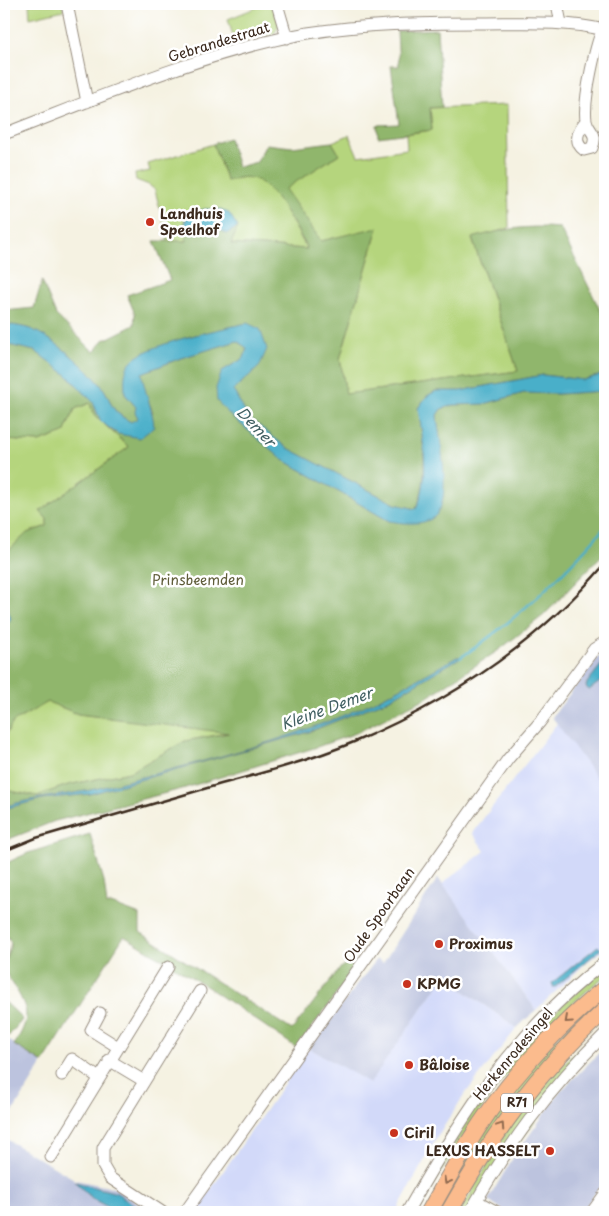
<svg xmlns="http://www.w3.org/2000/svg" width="609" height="1216" font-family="'Playpen Sans',sans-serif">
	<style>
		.built { fill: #d2d9f9 }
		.industrial { fill: #bcc3de }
		.green { fill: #b5d57d; stroke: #78804e }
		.forest { fill: #90b66c; stroke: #667045 }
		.water { fill: #4aafc9; stroke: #426c74 }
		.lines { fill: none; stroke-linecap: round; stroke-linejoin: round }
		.stream { stroke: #4aafc9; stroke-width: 2.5 }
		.minor-casing { stroke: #988e80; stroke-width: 13 }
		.highway-casing { stroke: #988e80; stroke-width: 18 }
		.minor { stroke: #fff; stroke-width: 11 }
		.highway { stroke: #fbbb8d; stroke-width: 16 }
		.rail { stroke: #3b2a1e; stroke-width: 2.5 }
		.oneway { stroke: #916b50 }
		.poi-dot { fill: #c8321e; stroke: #fff; stroke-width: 2 }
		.labels { text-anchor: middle; stroke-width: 5; stroke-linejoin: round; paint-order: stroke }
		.shield { fill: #fff; stroke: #766a62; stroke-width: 1 }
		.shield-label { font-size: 12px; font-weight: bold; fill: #3b2a1e }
		.street-label { font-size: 14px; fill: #3b2a1e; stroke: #fff }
		.poi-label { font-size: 14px; font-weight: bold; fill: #3b2a1e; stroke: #fff; text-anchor: start }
		.park-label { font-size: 14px; fill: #605d3a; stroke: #fff }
		.water-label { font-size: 15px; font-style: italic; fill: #415f62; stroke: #fff }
	</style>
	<rect width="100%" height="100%" fill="#fff"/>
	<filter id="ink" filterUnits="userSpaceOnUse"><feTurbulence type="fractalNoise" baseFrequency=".02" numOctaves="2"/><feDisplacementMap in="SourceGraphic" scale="10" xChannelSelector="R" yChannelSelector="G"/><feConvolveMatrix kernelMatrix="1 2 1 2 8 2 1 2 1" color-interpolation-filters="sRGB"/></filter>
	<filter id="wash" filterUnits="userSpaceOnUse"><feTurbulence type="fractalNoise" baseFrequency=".0096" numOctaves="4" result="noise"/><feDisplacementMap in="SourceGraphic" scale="20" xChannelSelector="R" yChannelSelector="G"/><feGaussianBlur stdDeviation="1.12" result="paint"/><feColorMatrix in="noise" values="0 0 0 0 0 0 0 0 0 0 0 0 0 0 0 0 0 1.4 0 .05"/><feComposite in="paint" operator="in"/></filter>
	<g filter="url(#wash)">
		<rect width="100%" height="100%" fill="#f5f2e2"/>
		<!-- built -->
		<path class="built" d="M558,722l47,67v160l-18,13 -51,48 -94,-126 43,-33 -13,-18z
			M444,977l73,51 -52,66 -28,43 -41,75h-201l114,-164 61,34z"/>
		<!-- industrial -->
		<path class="industrial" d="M605,648v141l-53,-72z
			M438,878l98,132 -19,18 -73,-51 -74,106 -61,-35 68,-89 6,4z
			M4,1037l39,26 -39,63z
			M605,1047v132l-23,33h-76l-18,-12 23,-39 49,-69z
			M4,1138l72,42 42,9 33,23h-147z"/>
		<!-- green -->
		<path class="green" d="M29,4h33l2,6 -34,8z
			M265,4h8l6,21 -4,8 -40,10 -7,-24z
			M507,105l2,123 -37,11 46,132 -172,23 -6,-35 38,-131 -57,13 -37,-52 55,-35 -7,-12 17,-7 9,21 49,-7 -1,-15 26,-4 -2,-22z
			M213,144l14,37c10,-3 20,-6 31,-1 20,10 38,50 49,69l-77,-5 -42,-29 -4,5 3,21h-19l-13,-51 -6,-5 -13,-5 -1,-6 15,-3 -2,-7z
			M90,403l3,11 36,33 -89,64 7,8v7l-20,7 -23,23v-116l35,2 25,-9 11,-24z
			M48,702l30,12 154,18 -47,9 -55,31 -62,13 -31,11 -33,-6v-52l9,-16z
			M605,968v8c-85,68 -135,142 -186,236h-6l69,-116 53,-62 31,-33z
			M605,994v9l-162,209h-7c33,-58 67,-112 111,-163 18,-19 39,-37 58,-55z
			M605,1023v6l-139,183h-6l47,-81 49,-59z"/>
		<!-- forest -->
		<path class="forest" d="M437,29l5,78 -12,1 2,22 -54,7 -1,-12 22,-1 -8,-58h8l-2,-35z
			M229,138l9,29 19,-5 9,-18 26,3 40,-5 7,12 -54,35 36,52 57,-14 -38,132 6,35 172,-23 -46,-133c32,-9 54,-13 88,-10l45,92v54l-22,6 -40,-5 -83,16h-24l-9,5 -9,12c5,33 12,70 -2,101l-21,-5 -109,-57 -38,-30 -15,-27 27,-24 -13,-43 -60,14 -37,13 -25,29v15l11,13 3,11 -8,4c-25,-14 -17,-21 -31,-38 -15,-18 -51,-50 -73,-56 -8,-2 -16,-3 -23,-4v-13l30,-3 8,-27 14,34 38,37 8,-11 32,-16 1,-11 -8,-19 43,-15 -16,-39h33l-3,-14 19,4 11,-3 9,3 15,-4 -7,17 76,5c-8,-18 -32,-60 -50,-69 -10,-5 -20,-2 -30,1l-14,-37z
			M237,341l10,7 -3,10 -22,13 8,44 52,44 107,62 47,-7c12,-33 4,-65 1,-99l4,-6 12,-4 31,-1 40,-11 34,1 47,-3v161l-61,63 -45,35 -73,48 -70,35 -42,15 -132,41 -127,32 -51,20v-32l38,-10 48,-5 219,-62 81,-33 71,-42h-4c-41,23 -81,46 -125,63 -72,29 -156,48 -232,68 -32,8 -65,8 -96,19v-17l33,6 31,-11 62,-13 55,-31 44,-8 -151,-19 -30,-12 -35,20 -9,16v-106l5,-22 -5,-7v-48l23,-22 20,-7v-7l-7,-8 89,-64 -36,-33 -3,-11 -15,6 -11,24 -25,9 -35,-2v-96l31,7 32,24 26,27 3,11 22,21 35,-22 -9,-21 -2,-18 39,-15z
			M90,834l14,47 3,25 4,-2 29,11v17l152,98 50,-64 10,-2 2,6 -57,78 -88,-60 -85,-52 -81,127 -29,-18c17,-28 15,-34 -1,-61 -3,-4 -7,-9 -8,-14 -2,-8 4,-18 6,-27l-3,-6 -4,-2v-71l24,-11z
			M4,1001l16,15 2,4 -16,19 -2,-2z"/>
		<!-- water -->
		<path class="water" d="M205,209h13l11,4 9,14 -12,7c-9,-10 -22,-3 -33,0l-9,-7c0,-13 10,-15 21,-18z
			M247,323l13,6 7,20 -8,18 -26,23 15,27 38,30 109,57 21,5c15,-29 7,-69 2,-101l9,-12 9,-5h24l83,-16 40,5 22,-6v17l-47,3 -34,-1 -40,11 -31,1 -12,4 -4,6c2,24 15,78 0,99 -10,13 -35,9 -48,7l-107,-62 -52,-44 -13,-14 -1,-13 6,-17 22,-13 3,-10 -10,-7 -56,17 -39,15c2,19 11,35 12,54l-14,11 -22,-4 -17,-12 -8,-20 -26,-27 -32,-24 -31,-7v-20c7,1 16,2 23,4 22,6 58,38 73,56 14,17 6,25 31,38l7,-4 -3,-6 1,-5 -11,-13c0,-10 -2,-21 4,-30 13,-20 93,-35 118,-41z
			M4,603l7,15 -7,14z
			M457,657h4l-71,42 -82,33 -218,62 -48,5 -38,10v-2c32,-11 64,-11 96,-19 77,-20 158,-39 232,-68 44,-17 84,-40 125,-63z
			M605,660v18l-16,12 -3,-3 1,-4z
			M598,946l3,3 -47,39 -2,-5z
			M75,1182l42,11 27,19h-27l-24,-13z"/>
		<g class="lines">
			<!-- stream -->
			<path class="stream" d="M460,658c55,-37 102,-81 145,-131"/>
		</g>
	</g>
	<g filter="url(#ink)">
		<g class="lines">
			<!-- minor casing -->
			<g class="minor-casing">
				<path id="minor" d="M67,4l20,98
					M277,4l10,34
					M557,4l4,19
					M586,121c-8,9 -13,21 -2,29l8,-2c7,-16 -4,-16 -6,-28 -3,-20 10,-79 19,-96
					M4,134c96,-37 203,-83 304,-101 57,-9 113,-10 170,-10 42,0 85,-3 127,7
					M100,1013l-9,17 27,17
					M109,1060l35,21
					M62,1075l10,-16 27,19
					M51,1157l117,-190
					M477,1201l20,11
					M162,1212l-52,-34 -7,-12v-18l97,-157
					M185,1212l323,-453 32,-37 54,-73 11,-7
					M407,1212c55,-97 108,-181 198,-250
					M470,1212c40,-70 77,-121 135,-178
					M592,1212l13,-18"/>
			</g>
			<!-- highway casing -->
			<g class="highway-casing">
				<path id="highway" d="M429,1212c13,-23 26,-47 40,-70 34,-56 85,-113 136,-154
					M449,1212c46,-82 87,-138 156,-202"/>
			</g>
			<!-- minor -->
			<use href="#minor" class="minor"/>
			<!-- highway -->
			<use href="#highway" class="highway"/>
			<!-- rail -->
			<path class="rail" d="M4,851l32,-13c61,-18 123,-36 185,-54 45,-12 90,-24 133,-42 95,-40 183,-99 251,-178"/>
		</g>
		<!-- one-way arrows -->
		<defs><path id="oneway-chevron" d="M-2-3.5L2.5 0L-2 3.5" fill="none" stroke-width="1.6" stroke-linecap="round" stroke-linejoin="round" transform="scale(1.25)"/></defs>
		<g class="oneway">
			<use href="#oneway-chevron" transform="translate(568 1020) rotate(138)"/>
			<use href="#oneway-chevron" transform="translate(501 1126) rotate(-56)"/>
			<use href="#oneway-chevron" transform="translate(447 1181) rotate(119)"/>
		</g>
	</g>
	<!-- markers -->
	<g class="poi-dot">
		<circle cx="150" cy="222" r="5"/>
		<circle cx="439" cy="944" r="5"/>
		<circle cx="407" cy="984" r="5"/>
		<circle cx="409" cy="1065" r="5"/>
		<circle cx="394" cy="1133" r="5"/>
		<circle cx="550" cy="1151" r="5"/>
	</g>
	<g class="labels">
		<!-- shield labels -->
		<rect class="shield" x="501" y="1093.5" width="32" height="19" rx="4"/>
		<g class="shield-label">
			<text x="517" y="1107">R71</text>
		</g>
		<!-- street labels -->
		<g class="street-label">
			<text transform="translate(219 42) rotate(-17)" y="5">Gebrandestraat</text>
			<text transform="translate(379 915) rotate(-55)" y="5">Oude Spoorbaan</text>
			<text transform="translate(513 1054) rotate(-50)" y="5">Herkenrodesingel</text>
		</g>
		<!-- poi labels -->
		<g class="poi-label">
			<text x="160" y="219">Landhuis<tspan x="160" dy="16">Speelhof</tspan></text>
			<text x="449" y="949">Proximus</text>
			<text x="417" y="989">KPMG</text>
			<text x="419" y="1070">Bâloise</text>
			<text x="404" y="1138">Ciril</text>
			<text x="540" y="1156" text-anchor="end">LEXUS HASSELT</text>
		</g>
		<!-- park labels -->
		<g class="park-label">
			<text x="198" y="585">Prinsbeemden</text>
		</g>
		<!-- water labels -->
		<g class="water-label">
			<text transform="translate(256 427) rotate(47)" y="5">Demer</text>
			<text transform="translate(327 709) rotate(-20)" y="5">Kleine Demer</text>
		</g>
	</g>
	<!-- margin -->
	<rect width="609" height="1216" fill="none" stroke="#fff" stroke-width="20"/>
</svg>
